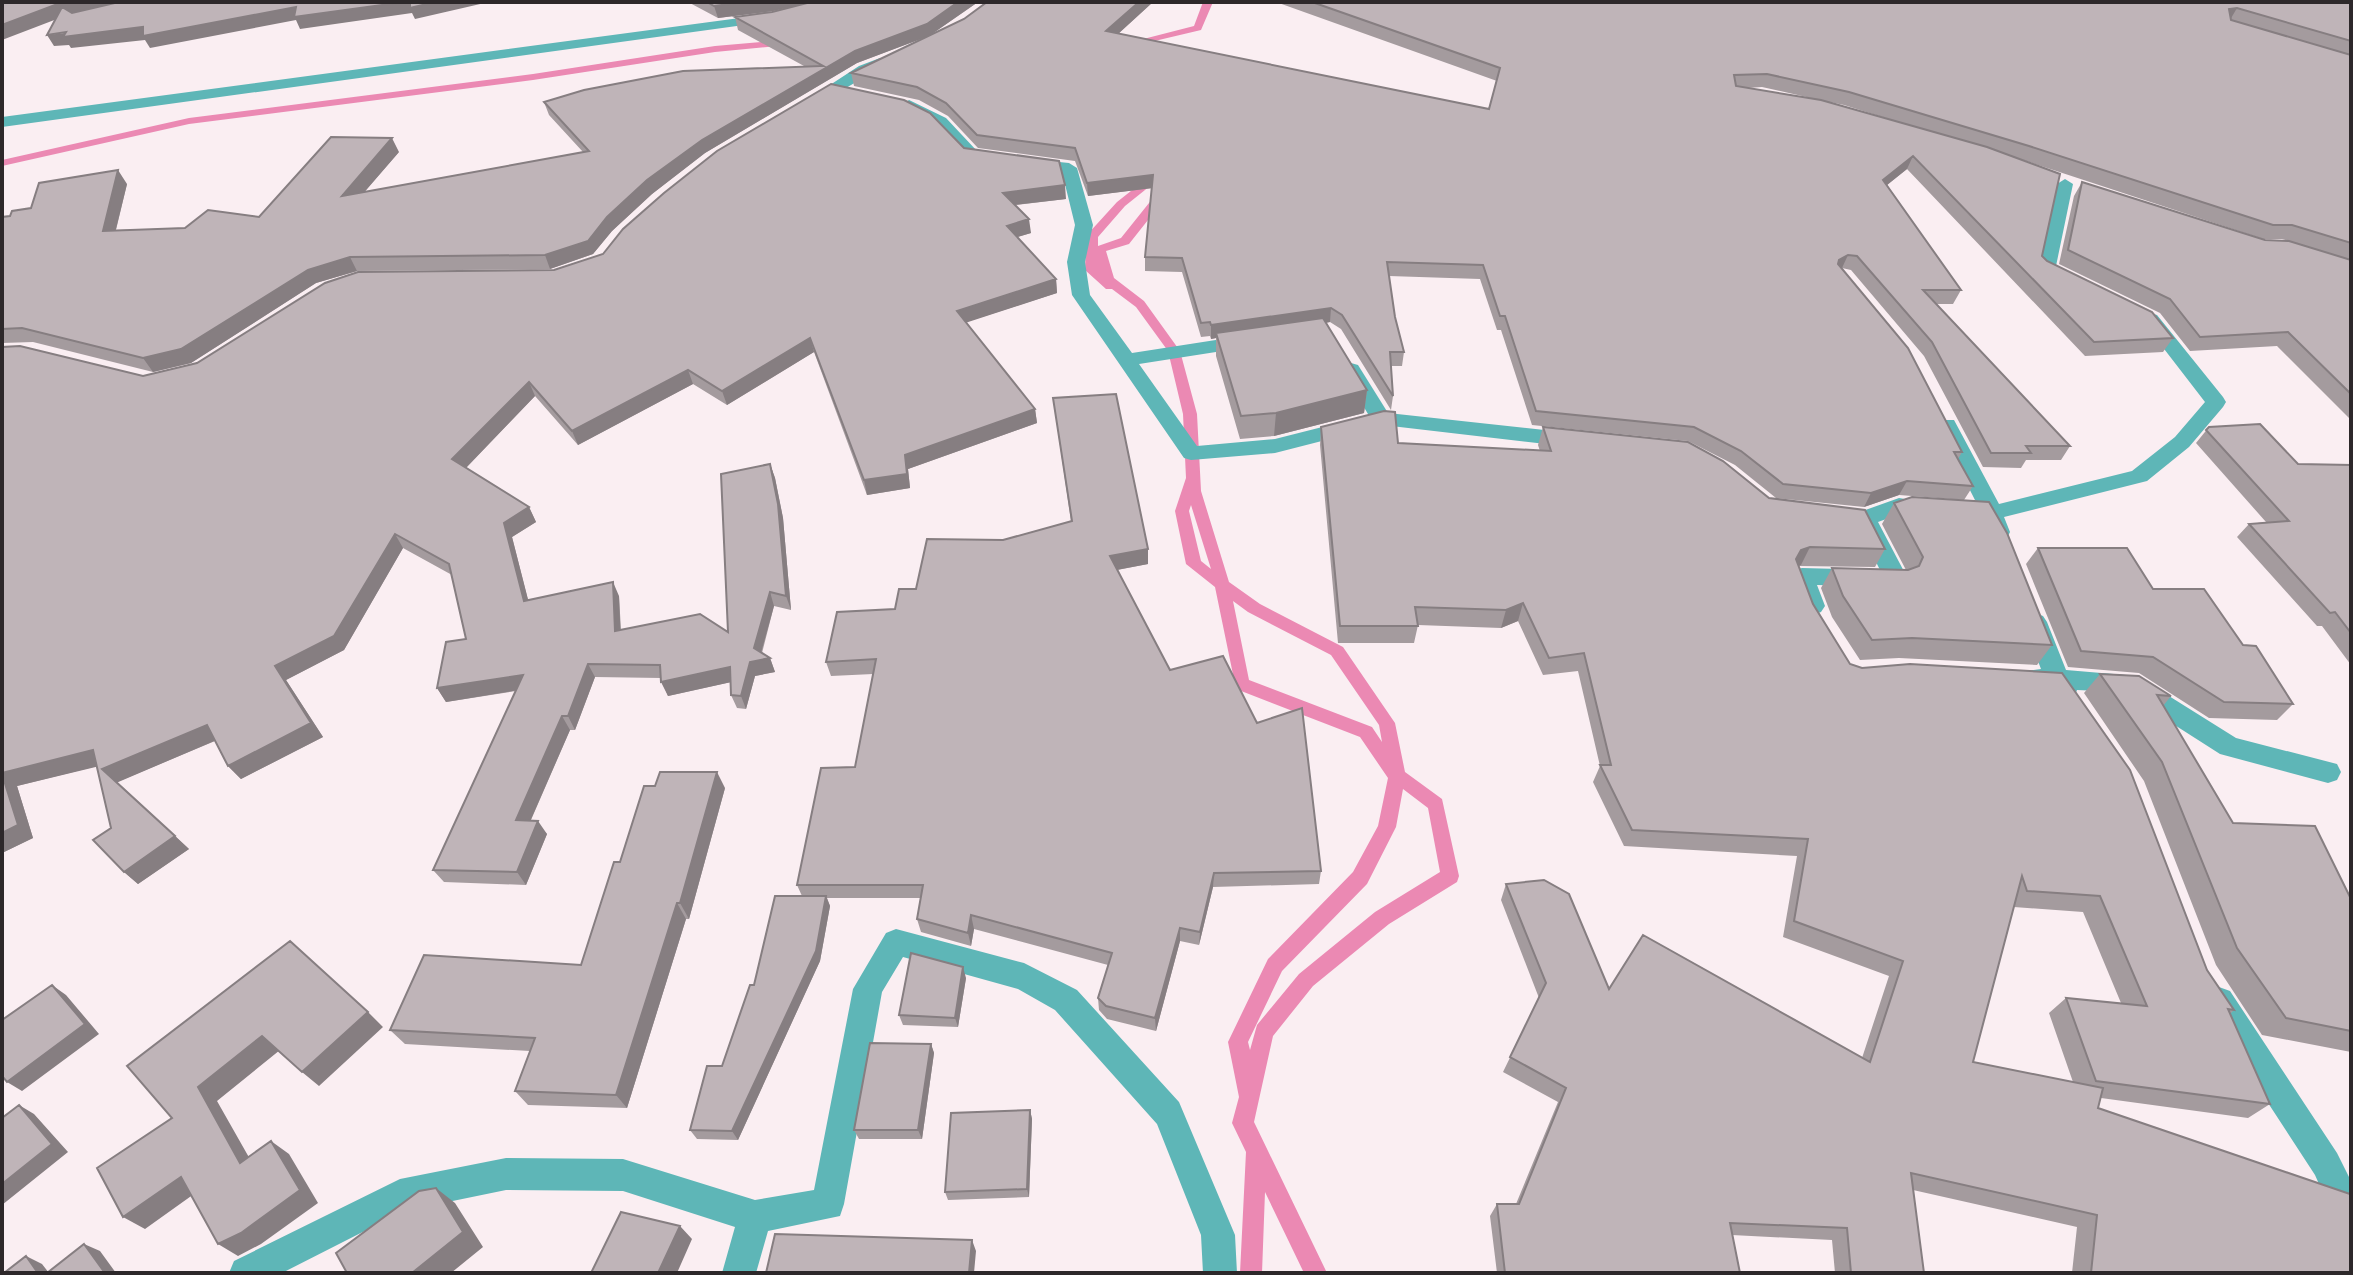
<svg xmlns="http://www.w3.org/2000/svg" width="2353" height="1275" font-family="Georgia,serif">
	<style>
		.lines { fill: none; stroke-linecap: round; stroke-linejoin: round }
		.stream { fill: #eb89b3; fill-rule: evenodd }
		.street { fill: #5eb6b7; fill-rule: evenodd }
		.wall { fill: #a49b9e; fill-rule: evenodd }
		.shaded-wall { fill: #867e81 }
		.building { fill: #bfb4b8; stroke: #867e81; stroke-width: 2 }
	</style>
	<rect width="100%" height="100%" fill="#faeef2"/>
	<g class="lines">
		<!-- stream -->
		<path class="stream" d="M1203,2h10l-12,28 -76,18 -5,-3 74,-19z
			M786,40l5,3 -2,2 -74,7 -182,28 -344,44 -187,42v-6l187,-42 344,-44 182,-28z
			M1150,176l10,2 -35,28 -27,31v9l23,-8 36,-45h8l2,2 -4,6 -34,43 -23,7 8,27 30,23 36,50 17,63 4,77 28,91 31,22 83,43 52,76 10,49 37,27 17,77 -2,6 -68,42 -76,62 -40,50 -19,86 73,151h-23l-39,-81 -3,81h-22l6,-121 -14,-29 7,-26 -11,-55 40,-83 85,-87 25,-46 10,-48 -28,-41 -124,-48 -21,-102 -29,-23 -11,-53 11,-33 -3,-64 -15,-63 -32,-44 -24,-18h-6l-21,-19 1,-34 31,-34zM1191,505l20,64 -10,-8 -12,-50zM1233,601l15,11 83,43 48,70 3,17 -10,-15 -123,-47zM1403,789l25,19 12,64 -65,40 -76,62 -42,51 -7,25 -2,-8 34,-71 85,-87 29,-57z"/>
		<!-- street -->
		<path class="street" d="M769,14l5,1v6l-772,106v-10z
			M880,58l5,1v6l-68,40 -5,2 -8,-5 55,-36z
			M909,100l37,18 31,33 23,4 2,3 -8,5 -28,-5 -32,-34 -30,-16 -3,-3z
			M1030,159l39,4 8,5 16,57 -8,37 5,33 42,58 116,-18 10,6 -10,6 -109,17 58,82 78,-7 75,-19 10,7 -3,5 -82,21 -84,7 -7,-2 -112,-163 -5,-33 8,-37 -13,-53 -38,-5 -2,-3 2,-3z
			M2065,179l8,5 -17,82 19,13 -9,5 -29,-16 20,-84z
			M2150,313l7,2 66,82 3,5 -3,5 -34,40 -42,34 -143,36 6,15 -3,6h-16l-8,-18 -14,-3 -3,-5 3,-5 8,-3 -40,-79 3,-5h14l45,84 133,-33 43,-34 30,-35 -64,-83z
			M1351,363l7,2 30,48 184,20 10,7 -10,7 -198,-23 -33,-55z
			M1899,498l30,5 3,5 -3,5 -29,1 -22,8 30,57 -4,6 -8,2 -79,-2 8,21 -4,6 -8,3 -8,-3 -15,-36 4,-6 8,-2 78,2 -26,-52 3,-5z
			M2035,613l8,3 4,6 19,48 71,6 99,62 101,26 4,8 -4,8 -9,3 -108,-29 -97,-62 -46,-2 -3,8c-12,4 -17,1 -24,-10l-25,-3 -3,-7 3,-7 16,-2 -18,-47 4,-6z
			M896,929l128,34 53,27 102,112 56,133 2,38h-34l-2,-38 -44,-111 -102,-114 -37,-21 -115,-32 -21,35 -38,212 -4,12 -72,15 -12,42h-34l13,-46 -112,-36 -117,-1 -102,21 -122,62h-53l5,-12 166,-82 106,-21 117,1 132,41 59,-10 39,-201 33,-56z
			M2219,987l11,4 107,162 14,28v53l-12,-5 -24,-54 -107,-164 -4,-10 4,-10z"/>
	</g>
	<!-- wall -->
	<path class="wall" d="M688,2h290l-49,34 35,-17 23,-17h166l-35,32 371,75 8,-28 -221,-79h1075v418l-74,-74 -87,5 -30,-38 -101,-49 15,-68 8,-14 183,58 24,1 -7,-2h-19l-255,-84 34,101 5,5 126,77 -10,14 -78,4 -178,-187 -20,16 74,105 -8,14h-17l134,142 -9,14h-35l-5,8 -38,-1 -59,-111 -73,-86 -9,-2 120,184 -4,7 15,27 -9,14 -65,-5 -35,12 -88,-9 -41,-33 -47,-24 -156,-16 -31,-95h-4l-17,-51 -91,-3 6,41 9,35 -2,14h-11l2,30 -2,14 -50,-81 -11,-7 -4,1 41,67 -3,23 -90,23 -34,3 -24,-83v-18l-5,1 -1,-3 -9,1 -19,-65 -37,-1v-14l7,-69 -64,8 -13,-35 -97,-13 -30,-32 -29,-16 -65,-14 -3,-13 77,-37 -71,27 -152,90 -53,41 -40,37 -19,23 -43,15 -193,2 -41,12 -125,80 -38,9 -120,-30 -31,1v-126l8,-1 21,-8 96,-24 -11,46 69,-2 74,-11 140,-65 -35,40 219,-40 -34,-37 -5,-13 260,-36 -66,-36 -3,-13 37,-5 35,-9 -34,8 -55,7zM1762,87l49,11 -64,-10zM1830,102l14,3 61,19z
		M964,148l102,51 -51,6 16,28 -14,4 39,42 1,14 -91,29 69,87 2,14 -129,46 2,19 -43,7 -53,-143 -87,53 -34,-21 -115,61 -43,-49 -69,72 63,39 7,15 -24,15 16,63 91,-4 2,34 107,2 42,-168 5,14 8,40 8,92 -17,-4 -12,47 8,5 5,14 -20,4 -9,33 -9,-1 -6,-13v-13l-63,14 -7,-18 -66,-1 -20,53h-5l-39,90 16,14 -21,51 -82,-3 -11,-12 83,-179 -70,11 -9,-14 29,-49 -14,-64 -49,-27 -59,102 -58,30 37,57 -82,42 -13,-13 -13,-25 -98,41 72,67 -51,35 -14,-12 -13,-44 -14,-62 -80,20 16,52 -31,15v-506l141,29 54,-13 357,-93z
		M1053,398l95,151v15l-31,6 53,100 151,201 -2,13 -106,3 -14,58 -19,-4 -24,90 -49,-12 -8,-9 -1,-12 10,-33 -134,-36 -3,17 -50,-14 -4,-13 4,-21h-94l3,8 -10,55 -82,179 -41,-1 -7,-9 32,-64 32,-81 48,-89 -5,-11 58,-118 18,-93 -42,2 -5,-14 69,-53 21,-20 87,-49 68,-19z
		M1321,427l77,16 142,8 -2,-6 5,-18 226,71 116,51 -10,18 -76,-1 14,38 37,60 357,306 27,40 -4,4 40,90 -22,14 -147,-20 -3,10 253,165h-279l5,-46 -164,-37 11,83h-89l-3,-33 -100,-5 8,38h-243l-7,-57 7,-12h19l42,-102 -55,-30 36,-74 -38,-98 5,-16 103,105 253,69 27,-82 -106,-39 14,-81 -173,-10 -31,-64 7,-16 -22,-95 -35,4 -25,-54 -17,7 -83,-3 -4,18h-76l-18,-198zM2014,907l69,5 38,91 -55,-5 -17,15 24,69 -100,-20z
		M2209,427l89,37 53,1v200l-29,-39h-5l-80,-89 12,-13 17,-2 -70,-79z
		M1894,503l158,142 -15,20 -138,-7 -39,2 -28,-43 -11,-29 11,-20 74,2 -24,-46z
		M2038,548l115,41 90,56 50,59 -16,16 -68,-2 -70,-45 -71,-6 -42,-103z
		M2100,674l71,22 -8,10 70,117 118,76v153l-89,-17 -46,-70 -72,-184 -60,-88z
		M725,788l-36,131h-3l-59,189 -99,-3 -13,-14 15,-40 -125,-7 -15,-14 191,-65 39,-103z
		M966,978l-8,49 -55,-2 -4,-10z
		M931,1044l3,9 -12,86h-63l-5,-9z
		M1030,1110l2,9 -3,78 -81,3 -3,-8z"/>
	<!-- shaded-wall -->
	<path class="shaded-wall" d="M63,2h59l-52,12 -68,26v-15z
		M404,2h85l-74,17 -3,-6 -112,16 -4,-9 -146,28 -5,-8 -74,8 -2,-3 -15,1 -7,-11 249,-28z
		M744,2h68l-39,9 -55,7 -4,-12z
		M958,2h20l-49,34 -72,27 -152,90 -53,41 -40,37 -19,23 -43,15 -5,-14 62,-38 40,-37 55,-40 153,-89z
		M1139,2h14l-46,42 -1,-13z
		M2237,8l-7,12 -1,-11z
		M392,138l7,14 -50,58 -7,-14z
		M1913,156l-6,13 -30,24 6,-13z
		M118,170l9,14 -15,61 -9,-14z
		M1153,175v13l-65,8 -1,-13z
		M1065,185l1,14 -61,7 -2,-13z
		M1029,219l2,14 -23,7 -1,-14z
		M1848,255l-6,13 -9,5 6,-13z
		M350,257l7,14 -41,12 -125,80 -38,9 -10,-14 165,-88z
		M1056,279l1,14 -98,32 -2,-14z
		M1331,308l-1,14 -112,16 -2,-5v5l-5,1v-14z
		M810,338l4,14 -87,53 -5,-14z
		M688,370l5,14 -115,61 -6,-14z
		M529,382l6,14 -75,78 -8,-15z
		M1367,390l-3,23 -90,23 2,-23z
		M1035,409l2,14 -129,46 2,19 -43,7 -3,-15 41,-25z
		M770,464l5,14 8,40 8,92 -5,-14z
		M1907,481l-8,14 -35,12 7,-14z
		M529,507l7,15 -24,15 20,78 -8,-14 -20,-78z
		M395,534l8,14 -59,102 -58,30 37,57 -82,42 -13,-13 47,-100z
		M1810,547l-9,18 -9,3 9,-18z
		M1148,549v15l-37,7 -1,-15z
		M613,582l6,14 2,49 -6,-14z
		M770,592l4,14 -15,54 11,-2 5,14 -20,4 -9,33 -5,-13z
		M1523,603l-5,18 -17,7 5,-18z
		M588,664l7,13 -20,53 -7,-14z
		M730,667l6,14 -68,15 -7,-14z
		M523,675l8,13 -85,14 -9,-14z
		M562,716l8,14 -45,103 -9,-13z
		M207,725l12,14 -103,44 -14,-14z
		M93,750l15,14 -91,22 16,52 -31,15v-80z
		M717,772l8,16 -36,131 -9,-16z
		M538,821l9,13 -21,51 -9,-13z
		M175,836l14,13 -51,35 -14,-12z
		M1214,873l-1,14 -14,58 1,-13z
		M826,896l4,10 -10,55 -82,179 -6,-9z
		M677,903l9,16 -59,189 -11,-13z
		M971,915l3,14 -3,17 -3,-13z
		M1180,928v13l-24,90 -1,-13z
		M963,967l3,11 -8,49 -3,-9z
		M52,985l14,10 33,39 -77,57 -15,-9z
		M368,1012l15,15 -64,59 -17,-14z
		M262,1036l18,14 -63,51 42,74 -19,-12 -42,-76z
		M931,1044l3,9 -12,86 -4,-9z
		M19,1105l15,9 34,38 -66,53v-21z
		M1030,1110l2,9 -3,78 -2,-8z
		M271,1141l18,13 29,49 -57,41 -23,12 -20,-12z
		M181,1177l20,12 -56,40 -22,-12z
		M436,1188l19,15 28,44 -32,26h-39z
		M680,1226l12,13 -15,34h-19z
		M972,1240l4,11 -2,22h-5z
		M84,1244l16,7 16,22h-11z
		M26,1256l16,8 7,9h-11z"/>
	<!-- building -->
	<path class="building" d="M2,2h61l-61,23z
		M119,2h285l-110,15 2,-10 -153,29v-9l-80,10 3,-5 -19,3 15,-28 10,6z
		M410,2h25l-25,6z
		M707,2h37l-30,4z
		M811,2h147l-31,22 -72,27 -153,89 -55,40 -40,37 -19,24 -43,14 -195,2 -42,13 -127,79 -38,9 -121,-30 -20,1v-112l8,-1 2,-5 19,-3 8,-25 79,-13 -15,61 82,-3 23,-18 51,7 72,-80 61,1 -50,58 247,-45 -45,-49 40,-12 99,-19 140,-5 -88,-49 37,-5z
		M987,2h152l-33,29 383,78 11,-41 -188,-66h1039v39l-114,-33 -8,1 2,11 120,35v188l-59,-18h-19l-244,-79 -180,-54 -82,-18 -33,1 2,11 85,14 166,47 73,27 -18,82 5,5 105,51 21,26 -79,4 -181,-186 -30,24 78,110h-38l147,156h-44l5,7h-40l-59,-111 -75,-86 -9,-1 -9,5 -1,4 70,84 54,104h-8l19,34 -66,-5 -36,12 -88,-9 -42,-33 -47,-24 -158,-16 -31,-95h-5l-17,-51 -96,-3 8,55 9,35h-14l3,44 -51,-81 -11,-7 -120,17 -1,-3 -9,1 -19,-65 -37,-1 8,-82 -66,8 -12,-35 -98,-13 -31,-32 -29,-16 -66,-14 113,-54z
		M831,84l73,16 26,13 34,35 95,13 6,24 -62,8 26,26 -22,7 49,53 -99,32 78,98 -130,46 2,19 -43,6 -54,-142 -88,53 -34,-21 -116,61 -43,-49 -77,77 77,48 -25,16 20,78 89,-19 2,49 85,-17 28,18 -7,-158 49,-10 8,40 8,92 -16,-4 -16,56 16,10 -20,4 -9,34 -10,-1 -1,-28 -69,15 -1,-17 -72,-1 -20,52h-6l-46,104 22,1 -21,51 -84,-2 90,-195 -86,13 9,-46 20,-3 -17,-75 -54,-30 -61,102 -59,30 36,57 -83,43 -21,-41 -105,44 73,67 -51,36 -31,-32 18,-12 -18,-78 -91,23v-426l18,-1 123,30 54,-13 128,-80 33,-11 196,-2 49,-16 20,-25 41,-36 53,-42z
		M2082,182l183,58 24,1 62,19v134l-63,-62 -88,5 -30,-38 -102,-49z
		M1323,318l44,72 -91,23 -35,3 -25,-83z
		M1116,394l32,155 -38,7 60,114 53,-14 34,67 45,-15 19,163 -107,2 -14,59 -20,-4 -25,90 -49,-12 -8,-8 14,-45 -141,-38 -3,18 -51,-14 6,-34h-126l24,-117 34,-1 21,-108 -50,3 11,-50 58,-3 4,-20h17l11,-50 76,1 69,-19 -19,-123z
		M1384,411l11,1 3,31 153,8 -8,-24 145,15 35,19 46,37 96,12 20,39 -75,-2 -9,3 -5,9 17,45 37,60 12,4 48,-4 152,9 68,97 77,200 27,40 -6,-1 42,95 -174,-23 -30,-83 81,8 -47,-110 -73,-5 -5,-15 -49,186 130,26 -5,20 252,86 1,79h-260l6,-58 -186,-42 13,100h-73l-4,-45 -117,-5 10,50h-235l-8,-69h22l47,-116 -56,-31 36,-74 -40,-99 38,-4 25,14 40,95 34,-54 227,127 33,-101 -109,-40 14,-82 -176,-9 -32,-65h11l-27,-112 -35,5 -26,-55 -17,7 -91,-3 3,19h-78l-19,-199z
		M2260,424l38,40 53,1v168l-16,-21 -5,1 -81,-89 40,-3 -83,-91 3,-3z
		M1912,497l77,5 18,31 45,112 -140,-7 -40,2 -29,-44 -11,-28 76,2 11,-4 4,-9 -29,-54z
		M2038,548h89l26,41h51l39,56 13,1 37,58 -69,-2 -71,-45 -72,-6z
		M2100,674l39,2 32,20 -14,-1 76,128 82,3 36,73v132l-65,-13 -49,-70 -75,-186z
		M660,772h57l-37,131h-3l-61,192 -101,-4 20,-53 -145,-8 34,-75 157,10 33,-103h6l24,-76h11z
		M2,774l16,51 -16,8z
		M775,896h51l-10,55 -84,180 -42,-1 17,-64h15l28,-81h4z
		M290,941l78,71 -66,60 -40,-36 -64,51 42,76 31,-22 29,49 -59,43 -23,11 -37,-67 -58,40 -26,-49 75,-50 -45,-52z
		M911,953l52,14 -8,51 -56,-3z
		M52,985l33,39 -78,58 -5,-6v-56z
		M870,1043l61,1 -13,86h-64z
		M19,1105l33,39 -50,40v-66z
		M1030,1110l-3,79 -82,3 6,-79z
		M436,1188l27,44 -51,41h-65l-11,-20 83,-62z
		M621,1212l59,14 -22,47h-67z
		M775,1234l197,6 -3,33h19h-222z
		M84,1244l21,29h-58z
		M26,1256l12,17h-34z"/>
	<!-- border -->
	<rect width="2353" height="1275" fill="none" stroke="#2d282a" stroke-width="8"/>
</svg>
